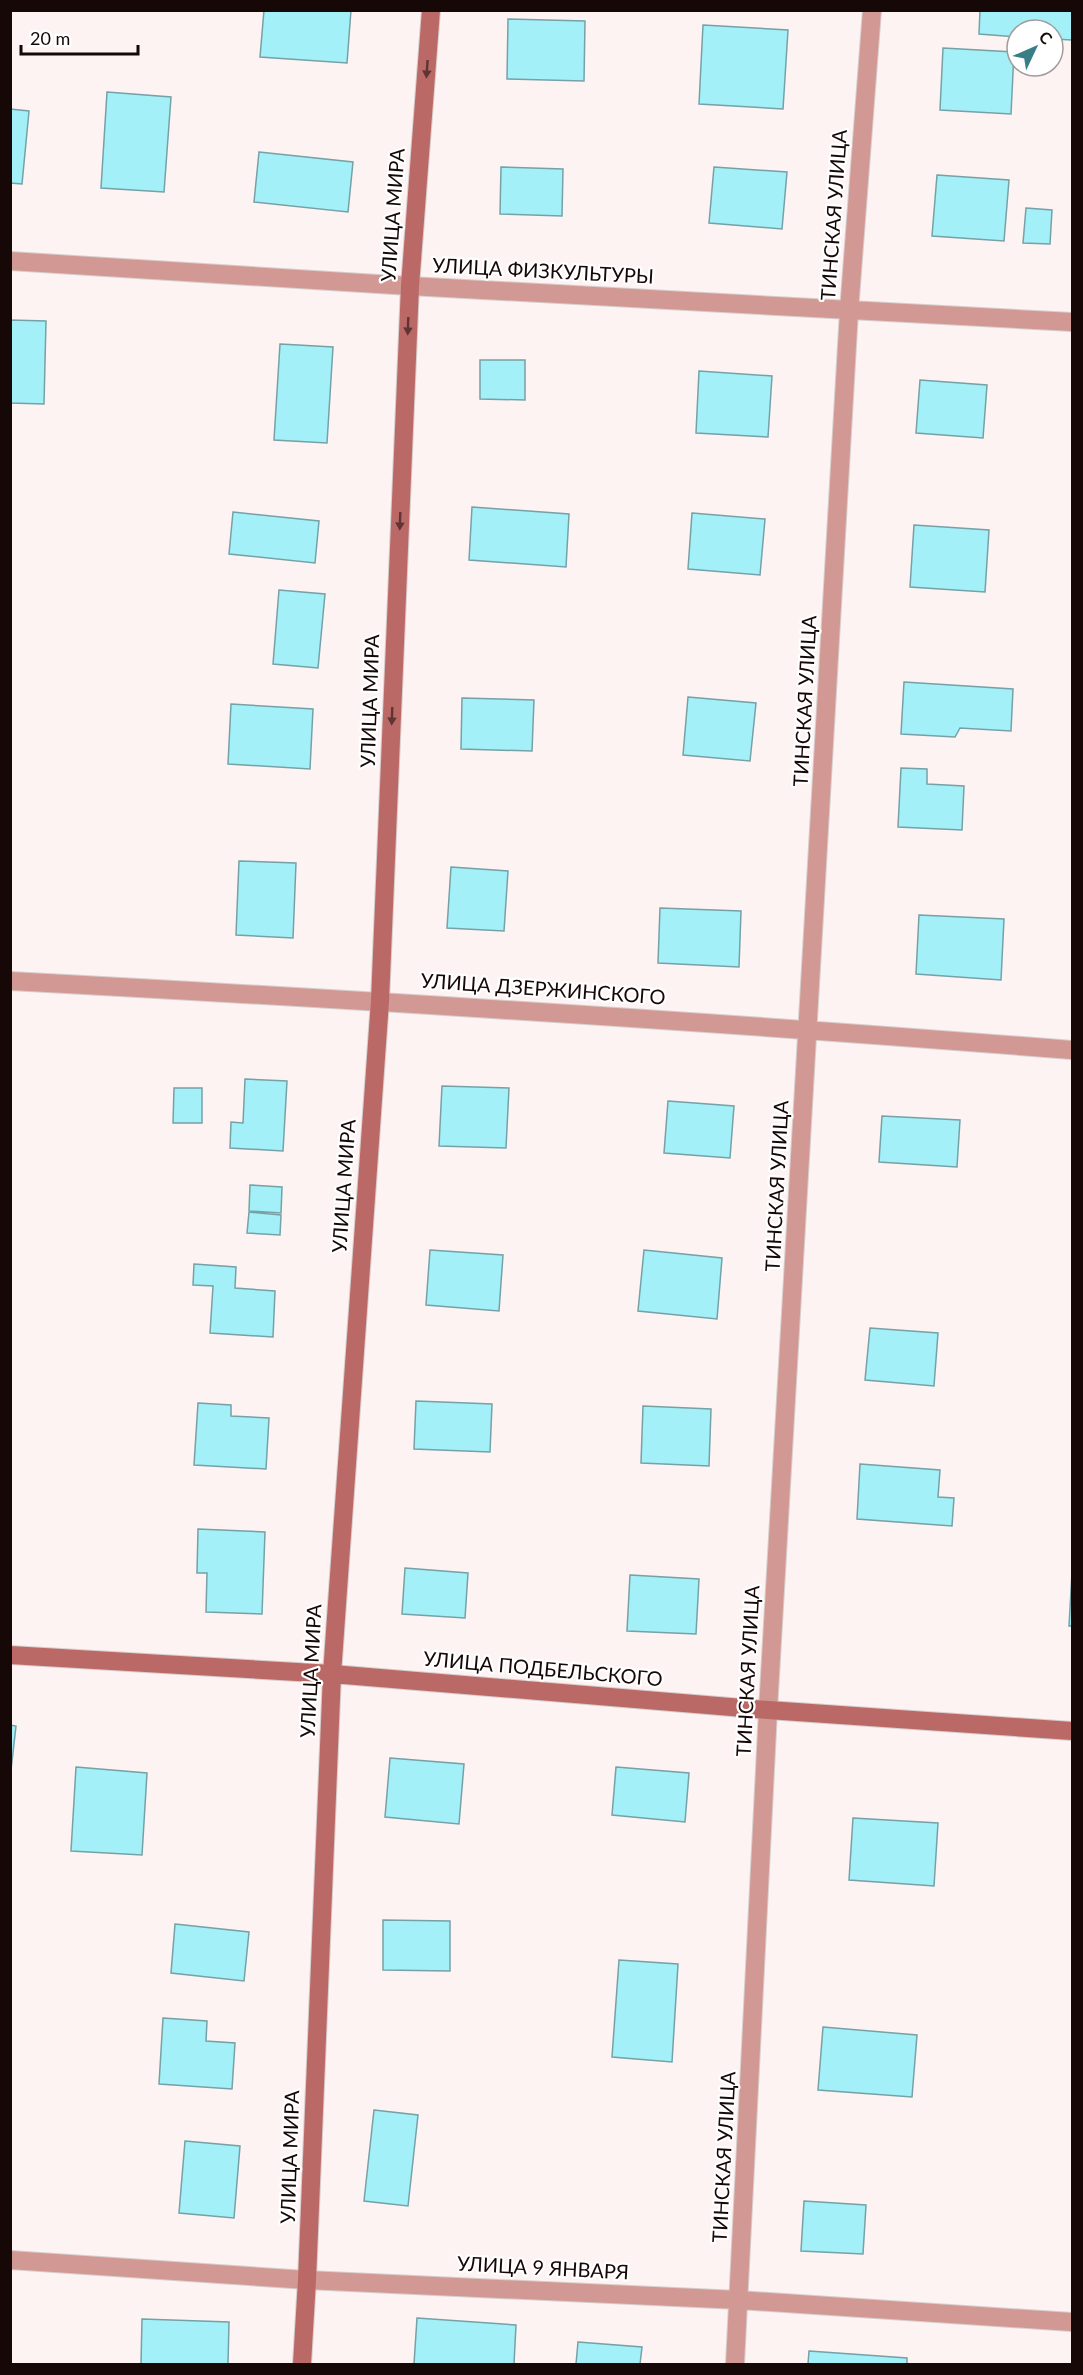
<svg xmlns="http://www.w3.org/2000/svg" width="1083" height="2375" font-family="Lato,sans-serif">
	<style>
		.building { fill: #a4f0f9; stroke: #76a1a6; stroke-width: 1.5 }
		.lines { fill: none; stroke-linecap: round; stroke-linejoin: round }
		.street-casing { stroke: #d7cdcc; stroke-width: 20 }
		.secondary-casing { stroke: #d7cdcc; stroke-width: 20 }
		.street { stroke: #d19894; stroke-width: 18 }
		.secondary { stroke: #bb6966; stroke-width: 18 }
		.oneway { fill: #603432 }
		.labels { text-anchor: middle; stroke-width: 4.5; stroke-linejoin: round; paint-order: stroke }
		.street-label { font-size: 20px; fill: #150807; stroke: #fff }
	</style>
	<rect width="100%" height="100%" fill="#fcf3f2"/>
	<!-- building -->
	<path class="building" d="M264,10h87l-4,53 -87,-6z
		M980,10h92v30l-19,-1v-9h-36v7l-38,-3z
		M508,19l77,2 -1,60 -77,-2z
		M703,25l85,5 -5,79 -84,-5z
		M943,48l71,4 -3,62 -71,-4z
		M107,92l64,5 -7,95 -63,-4z
		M10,109l19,2 -7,73 -12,-1z
		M259,152l94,10 -5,50 -94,-10z
		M501,167l62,2 -1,47 -62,-2z
		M714,167l73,5 -5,57 -73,-6z
		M937,175l72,5 -5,61 -72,-5z
		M1026,208l26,2 -2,34 -27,-1z
		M10,320l36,1 -2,83 -34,-1z
		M280,344l53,3 -6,96 -53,-3z
		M480,360h45v40l-45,-1z
		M699,371l73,5 -4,61 -72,-4z
		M920,380l67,5 -4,53 -67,-5z
		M472,507l97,7 -3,53 -97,-7z
		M233,512l86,9 -4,42 -86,-9z
		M692,513l73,6 -5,56 -72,-6z
		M914,525l75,5 -4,62 -75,-5z
		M279,590l46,4 -7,74 -45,-4z
		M904,682l109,7 -2,42 -51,-3 -5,9 -54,-3z
		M688,697l68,6 -6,58 -67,-6z
		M462,698l72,2 -2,51 -71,-2z
		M231,704l82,5 -3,60 -82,-5z
		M901,768l26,1v15l37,2 -2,44 -64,-3z
		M239,861l57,2 -3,75 -57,-3z
		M451,867l57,4 -4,60 -57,-3z
		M660,908l81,3 -2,56 -81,-4z
		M919,915l85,4 -3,61 -85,-6z
		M245,1079l42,2 -4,70 -53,-3 1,-26 12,1z
		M442,1086l67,2 -3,60 -67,-2z
		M174,1088h28v35h-29z
		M668,1101l66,5 -4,52 -66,-5z
		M882,1116l78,4 -3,47 -78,-5z
		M250,1185l32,2 -1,26 -32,-2z
		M249,1212l32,3 -1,20 -33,-2z
		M430,1250l73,5 -4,56 -73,-6z
		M644,1250l78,8 -5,61 -79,-8z
		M194,1264l42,3 -1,21 40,3 -2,46 -63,-4 3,-47 -20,-1z
		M870,1328l68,5 -4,53 -69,-6z
		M416,1401l76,3 -2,48 -76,-3z
		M198,1403l33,2v11l38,2 -3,51 -72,-4z
		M643,1406l68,3 -2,57 -68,-3z
		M860,1464l80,6 -2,27 16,1 -2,28 -95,-7z
		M198,1529l67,3 -3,82 -56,-2 1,-39h-10z
		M405,1568l63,5 -3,45 -63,-4z
		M1072,1573v53h-3z
		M630,1575l69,4 -3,55 -69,-3z
		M10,1725l6,1 -6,53z
		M390,1758l74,6 -5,60 -74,-7z
		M76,1767l71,6 -5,82 -71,-4z
		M616,1767l73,6 -4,49 -73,-7z
		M853,1818l85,5 -4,63 -85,-6z
		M383,1920l67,1v50l-67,-1z
		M175,1924l74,8 -5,49 -73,-8z
		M619,1960l59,4 -6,98 -60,-5z
		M163,2018l44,3 -1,20 29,2 -3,46 -73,-5z
		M823,2027l94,8 -5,62 -94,-7z
		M374,2110l44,5 -10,91 -44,-5z
		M185,2141l55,5 -6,72 -55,-5z
		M804,2201l62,4 -3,49 -62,-3z
		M417,2318l99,7 -2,39h-100z
		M142,2319l87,3 -1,42h-87z
		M578,2342l64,5 -2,17h-64z
		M809,2351l98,7v6h-99z"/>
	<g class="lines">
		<!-- street casing -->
		<g class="street-casing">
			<path id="street" d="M10,261l400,25 662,36
				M10,981c355,19 709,41 1062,69
				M10,2260l297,20 432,20 333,22
				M735,2364l33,-654 81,-1399 23,-301"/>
		</g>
		<!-- secondary casing -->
		<g class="secondary-casing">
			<path id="secondary" d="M10,1655l322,19 436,36 304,21
				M302,2364l5,-84 25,-606 48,-673 30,-715 21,-276"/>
		</g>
		<!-- street -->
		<use href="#street" class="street"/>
		<!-- secondary -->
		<use href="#secondary" class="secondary"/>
	</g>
	<!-- one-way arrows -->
	<defs><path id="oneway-solid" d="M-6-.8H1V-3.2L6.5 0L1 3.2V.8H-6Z" transform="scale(1.5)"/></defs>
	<g class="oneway">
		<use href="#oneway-solid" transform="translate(427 69) rotate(94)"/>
		<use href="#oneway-solid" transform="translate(408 326) rotate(92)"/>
		<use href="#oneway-solid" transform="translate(400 521) rotate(92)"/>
		<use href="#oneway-solid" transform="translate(392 716) rotate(92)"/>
	</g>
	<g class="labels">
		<!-- street labels -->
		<g class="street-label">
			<text transform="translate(393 215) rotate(-86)" y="7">УЛИЦА МИРА</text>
			<text transform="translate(834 215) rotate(-86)" y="7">ТИНСКАЯ УЛИЦА</text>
			<text transform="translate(543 271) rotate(3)" y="7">УЛИЦА ФИЗКУЛЬТУРЫ</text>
			<text transform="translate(370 701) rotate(-88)" y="7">УЛИЦА МИРА</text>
			<text transform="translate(805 701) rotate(-87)" y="7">ТИНСКАЯ УЛИЦА</text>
			<text transform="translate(543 989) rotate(4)" y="7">УЛИЦА ДЗЕРЖИНСКОГО</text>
			<text transform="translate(344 1186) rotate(-86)" y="7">УЛИЦА МИРА</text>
			<text transform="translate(777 1186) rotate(-87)" y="7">ТИНСКАЯ УЛИЦА</text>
			<text transform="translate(543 1669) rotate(5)" y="7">УЛИЦА ПОДБЕЛЬСКОГО</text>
			<text transform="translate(311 1671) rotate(-87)" y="7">УЛИЦА МИРА</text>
			<text transform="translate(748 1671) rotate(-87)" y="7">ТИНСКАЯ УЛИЦА</text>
			<text transform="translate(290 2157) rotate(-88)" y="7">УЛИЦА МИРА</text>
			<text transform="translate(724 2157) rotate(-87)" y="7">ТИНСКАЯ УЛИЦА</text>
			<text transform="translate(543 2268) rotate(3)" y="7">УЛИЦА 9 ЯНВАРЯ</text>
		</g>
	</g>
	<!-- border -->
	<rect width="1083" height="2375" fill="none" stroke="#150807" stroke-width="24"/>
	<!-- north arrow -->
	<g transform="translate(1035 48) rotate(46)"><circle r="28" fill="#ffffff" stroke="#a19c9c" stroke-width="1.5"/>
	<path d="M0-4.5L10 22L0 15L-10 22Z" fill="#377e86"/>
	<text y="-9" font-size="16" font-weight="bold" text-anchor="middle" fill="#150807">С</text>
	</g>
	<!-- scale -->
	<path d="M21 45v9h117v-9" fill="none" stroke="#150807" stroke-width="3"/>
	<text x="30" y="45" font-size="18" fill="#150807" stroke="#ffffff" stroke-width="4.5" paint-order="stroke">20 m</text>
</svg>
